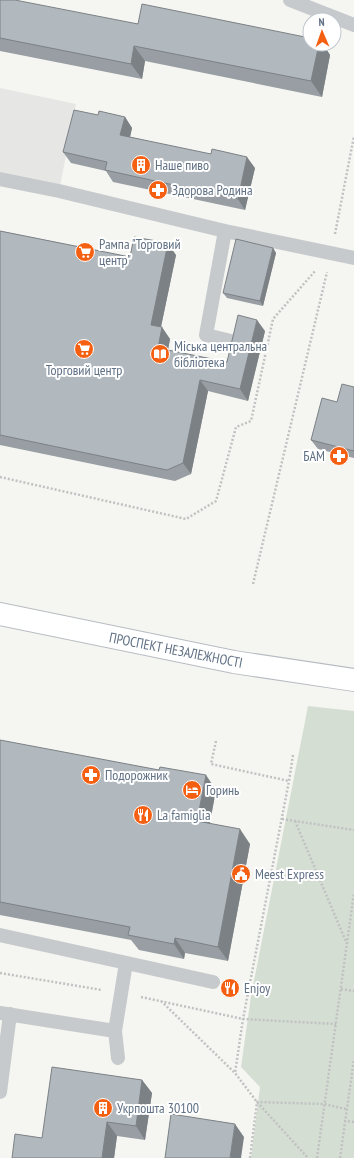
<svg xmlns="http://www.w3.org/2000/svg" width="354" height="1158" font-family="'PT Sans Narrow',sans-serif">
	<style>
		.built { fill: #e6e6e5 }
		.green { fill: #d5ded2 }
		.lines { fill: none; stroke-linecap: round; stroke-linejoin: round }
		.secondary-casing { stroke: #b8bcc2; stroke-width: 24 }
		.path { stroke: #c0c1c3; stroke-width: 2.5; stroke-dasharray: 2 2; stroke-linecap: butt }
		.service { stroke: #c7cacd; stroke-width: 14 }
		.secondary { stroke: #fff; stroke-width: 22 }
		.wall { fill: #989ea3 }
		.shaded-wall { fill: #7c8185 }
		.building { fill: #b1b8be; stroke: #7c8185 }
		.labels { text-anchor: middle; stroke-width: 4; stroke-linejoin: round; paint-order: stroke }
		.poi-label { font-size: 14px; fill: #617185; stroke: #fff; text-anchor: start }
		.street-label { font-size: 14px; fill: #617185; stroke: #fff }
	</style>
	<rect width="100%" height="100%" fill="#f5f6f1"/>
	<!-- built -->
	<path class="built" d="M0,88l76,16 -17,87 -59,-12z"/>
	<!-- green -->
	<path class="green" d="M308,706l46,5v447h-103l9,-71 -19,-20 10,-71z"/>
	<g class="lines">
		<!-- secondary casing -->
		<g class="secondary-casing">
			<path id="secondary" d="M0,614l234,48 120,18"/>
		</g>
		<!-- path -->
		<path class="path" d="M335,234l19,-98
			M0,477l186,42 30,-18 20,-74 15,-6 22,-102 43,-49
			M253,584l74,-312
			M216,741l-5,23 78,17
			M293,755l-4,26 -46,238 -8,54 22,29 51,56
			M282,819l72,11
			M295,821l52,123
			M0,973l102,17
			M341,989l13,2
			M141,997l102,22 93,5
			M161,1001l74,72
			M344,1121l10,1
			M250,1158l7,-56 67,2 22,5
			M317,1158l37,-265
			M340,1158l14,-99"/>
		<!-- service -->
		<path class="service" d="M290,0l64,25
			M0,179l59,12 166,40 129,27
			M225,231l-19,104 25,6
			M0,935l213,47
			M0,1013l115,18 3,27
			M115,1031l11,-68
			M0,1092l10,-78"/>
		<!-- secondary -->
		<use href="#secondary" class="secondary"/>
	</g>
	<!-- wall -->
	<path class="wall" d="M0,0l138,24 172,20h13l7,11 -8,42 -177,-36 -3,18 -142,-28z
		M125,117l7,11 -2,9 125,31 -10,42 -132,-28 -7,-11 -35,-8 -8,-11z
		M0,231l130,26 46,-2 -15,72 9,12 -2,11 59,12 38,-31 -17,70 -40,-10 -17,83 -16,7 -175,-36z
		M273,248l3,5 -13,53 -36,-8 -4,-5z
		M354,387v71l-36,-9 -7,-9 26,-38z
		M0,740l216,50 -6,33 40,21 -22,117 -43,-8 -1,6 -45,-9 -8,-10 -131,-25z
		M142,1080l10,13 -7,47 -28,-4 -3,22h-102l30,-20z"/>
	<!-- shaded-wall -->
	<path class="shaded-wall" d="M319,44h4l7,11 -8,42 -11,-16z
		M134,46l11,15 -3,18 -11,-15z
		M125,117l7,11 -4,18 -8,-11z
		M247,157l8,11 -10,42 -7,-11z
		M168,243l8,12 -17,81 -8,-11z
		M273,248l3,5 -13,53 -3,-5z
		M257,320l8,11 -17,70 -8,-12z
		M162,327l8,12 -4,21 -8,-12z
		M200,380l8,11 -17,83 -8,-11z
		M206,775l10,15 -9,46 -10,-15z
		M240,829l10,15 -22,117 -10,-14z
		M175,938l10,15 -1,6 -10,-15z
		M142,1080l10,13 -7,47 -9,-14z
		M107,1122l10,14 -3,22h-12z
		M235,1124l9,13 -3,21h-11z"/>
	<!-- building -->
	<path class="building" d="M0,0h15l123,24 4,-20 168,34v6h9l-8,37 -177,-35 -3,18 -131,-26z
		M74,110l24,5 1,-4 26,6 -5,18 91,19 1,-5 35,8 -9,42 -133,-29 2,-8 -44,-10z
		M0,231l130,26 4,-20 34,6 -17,82 11,2 -4,21 69,14 11,-47 19,5 -17,69 -40,-9 -17,83 -16,7 -167,-35z
		M236,239l37,9 -13,53 -37,-8z
		M342,384l12,3v64l-43,-11 11,-42 15,4z
		M0,740l159,30 1,-3 46,8 -9,46 43,8 -22,118 -43,-9 -1,6 -46,-9 2,-8 -130,-25z
		M52,1067l90,13 -6,46 -29,-4 -5,36h-90l3,-24 27,4z
		M171,1114l64,10 -5,34h-65z"/>
	<!-- icons -->
	<defs>
		<g id="building-disc" transform="scale(1)"><circle r="9.5" fill="#f55f11" stroke="#fff"/><path d="M-4-6H4V6H1V3H-1V6H-4ZM-2.5-4.3h1.7v1.8h-1.7ZM.8-4.3h1.7v1.8H.8ZM-2.5-1h1.7V.8h-1.7ZM.8-1h1.7V.8H.8Z" fill="#fff"/></g>
		<g id="pharmacy-disc" transform="scale(1)"><circle r="9.5" fill="#f55f11" stroke="#fff"/><path d="M-2-6h4v4h4v4h-4v4h-4v-4h-4v-4h4Z" fill="#fff"/></g>
		<g id="supermarket-disc" transform="scale(1)"><circle r="9.5" fill="#f55f11" stroke="#fff"/><path d="M-6-5.5h2.5l.6 2H6L4.5 2H-2.5L-4.4-4H-6ZM-1.5 3.2a1.3 1.3 0 1 0 .1 0ZM3 3.2a1.3 1.3 0 1 0 .1 0Z" fill="#fff"/></g>
		<g id="library-disc" transform="scale(1)"><circle r="9.5" fill="#f55f11" stroke="#fff"/><path d="M-6-4Q-3-5.5-.7-3.5V5Q-3 3-6 4ZM6-4Q3-5.5 .7-3.5V5Q3 3 6 4Z" fill="#fff"/></g>
		<g id="hotel-disc" transform="scale(1)"><circle r="9.5" fill="#f55f11" stroke="#fff"/><path d="M-6-4.5h1.5V1H6V5H4.5V3h-9V5H-6ZM-4 0a1.8 1.8 0 1 1 3.6 0ZM.5 0V-2.5h3Q6-2.5 6 0Z" fill="#fff"/></g>
		<g id="restaurant-disc" transform="scale(1)"><circle r="9.5" fill="#f55f11" stroke="#fff"/><path d="M-5-6h1v4h1v-4h1v4h1v-4h1v5L-1.5 .5V6h-2V.5L-5-1ZM5-6V6H3V1.5H1.5Q1.5-4 5-6Z" fill="#fff"/></g>
		<g id="civic-disc" transform="scale(1)"><circle r="9.5" fill="#f55f11" stroke="#fff"/><path d="M-.6-6.5H3V-4.5H.6V-3L4-1V1h2V6H-6V1h2V-1L-.6-3ZM-1.2 2.5V6h2.4V2.5Z" fill="#fff"/></g>
	</defs>
	<g fill-rule="evenodd">
		<use href="#building-disc" x="141" y="165"/>
		<use href="#pharmacy-disc" x="158" y="190"/>
		<use href="#supermarket-disc" x="85" y="252"/>
		<use href="#supermarket-disc" x="84" y="349"/>
		<use href="#library-disc" x="160" y="354"/>
		<use href="#pharmacy-disc" x="339" y="456"/>
		<use href="#pharmacy-disc" x="91" y="775"/>
		<use href="#hotel-disc" x="192" y="790"/>
		<use href="#restaurant-disc" x="143" y="815"/>
		<use href="#civic-disc" x="241" y="874"/>
		<use href="#restaurant-disc" x="230" y="988"/>
		<use href="#building-disc" x="103" y="1108"/>
	</g>
	<g class="labels">
		<!-- poi labels -->
		<g class="poi-label">
			<text x="155" y="170">Наше пиво</text>
			<text x="172" y="195">Здорова Родина</text>
			<text x="99" y="249">Рампа "Торговий<tspan x="99" dy="16">центр"</tspan></text>
			<text x="174" y="351">Міська центральна<tspan x="174" dy="16">бібліотека</tspan></text>
			<text x="84" y="375" text-anchor="middle">Торговий центр</text>
			<text x="325" y="461" text-anchor="end">БАМ</text>
			<text x="105" y="780">Подорожник</text>
			<text x="206" y="795">Горинь</text>
			<text x="157" y="820">La famiglia</text>
			<text x="255" y="879">Meest Express</text>
			<text x="244" y="993">Enjoy</text>
			<text x="117" y="1113">Укрпошта 30100</text>
		</g>
		<!-- street labels -->
		<g class="street-label">
			<text transform="translate(176 650) rotate(11)" y="5">ПРОСПЕКТ НЕЗАЛЕЖНОСТІ</text>
		</g>
	</g>
	<!-- north arrow -->
	<g transform="translate(322 32) rotate(358)"><circle r="19" fill="#ffffff" stroke="#c0c6ce"/>
	<path d="M0-3L7 15L0 10L-7 15Z" fill="#f55f11"/>
	<text y="-6" font-size="11" font-weight="bold" text-anchor="middle" fill="#617185">N</text>
	</g>
</svg>
